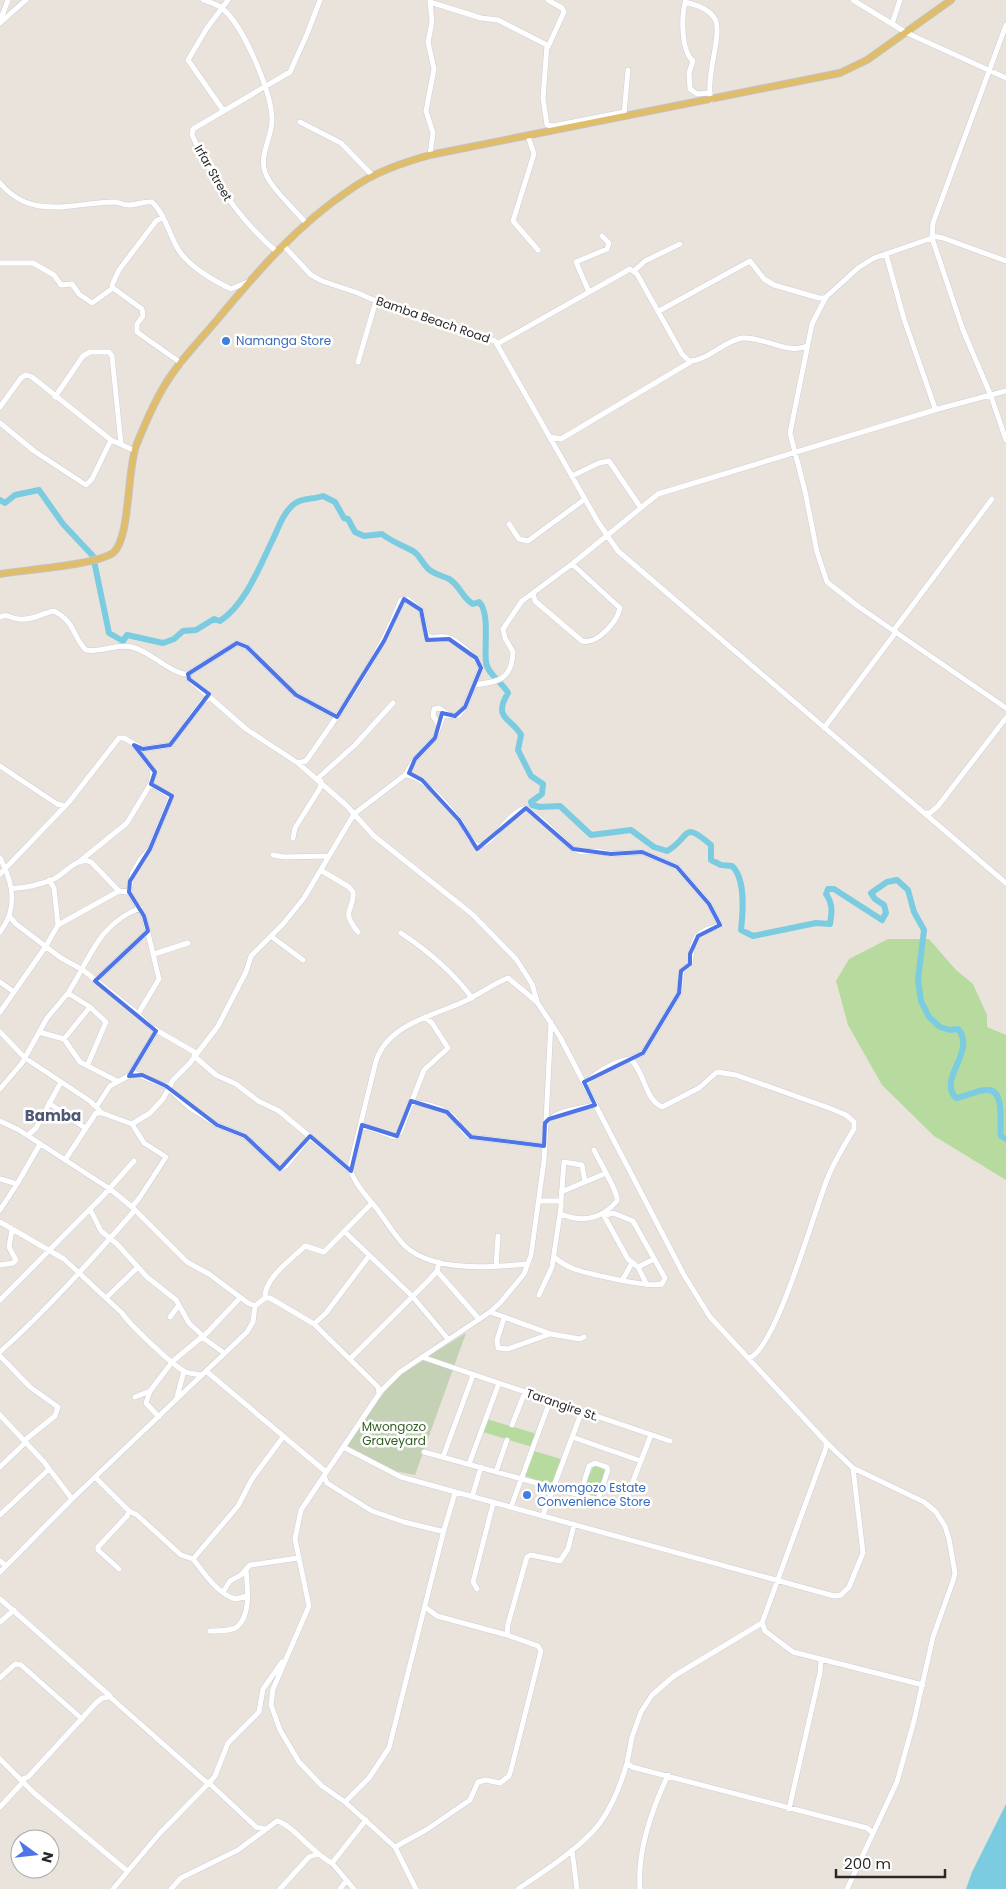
<svg xmlns="http://www.w3.org/2000/svg" width="1006" height="1889" font-family="Poppins,sans-serif">
	<style>
		.green { fill: #b7da9f }
		.cemetery { fill: #c5d1b5 }
		.water { fill: #7bcce0 }
		.lines { fill: none; stroke-linecap: round; stroke-linejoin: round }
		.river { stroke: #7bcce0; stroke-width: 6 }
		.minor-casing { stroke: #cbced9; stroke-width: 6 }
		.major-casing { stroke: #c3c3c3; stroke-width: 8 }
		.minor { stroke: #fff; stroke-width: 5 }
		.major { stroke: #e0bd6b; stroke-width: 6 }
		.marked { fill: none; stroke: #4e74e5; stroke-width: 4; stroke-linejoin: round }
		.shop-dot { fill: #3f7fe0; stroke: #fff; stroke-width: 2 }
		.labels { text-anchor: middle; stroke-width: 5; stroke-linejoin: round; paint-order: stroke }
		.street-label { font-size: 12px; fill: #292929; stroke: #fff }
		.shop-label { font-size: 12px; fill: #366cbe; stroke: #fff; text-anchor: start }
		.park-label { font-size: 12px; fill: #325d22; stroke: #fff }
		.quarter-label { font-size: 15px; font-weight: bold; fill: #4f5874; stroke: #fff }
	</style>
	<rect width="100%" height="100%" fill="#eae3dc"/>
	<!-- green -->
	<path class="green" d="M888,939h41l27,31 17,14 14,31v12l19,8v145l-72,-44 -52,-51 -34,-60 -12,-44 13,-22z
		M487,1419l50,15 -5,13 -49,-15z
		M534,1451l27,8 -9,26 -27,-9z
		M594,1465l13,6 -10,26 -15,-5z"/>
	<!-- cemetery -->
	<path class="cemetery" d="M466,1333l-51,142 -20,-4 -48,-25 32,-47 17,-21 17,-13z"/>
	<!-- water -->
	<path class="water" d="M1006,1804v85h-40l6,-17z"/>
	<g class="lines">
		<!-- river -->
		<path class="river" d="M0,500l5,3 10,-8 24,-5 24,34 30,32 16,77 14,8 4,-6 36,8 11,-4 9,-8 13,-1 18,-11 6,2c26,-17 40,-56 54,-84 5,-11 10,-25 20,-33 9,-7 19,-4 29,-8l12,6 9,16 4,1 7,13 9,4 18,-2c10,8 20,11 31,17 8,5 10,15 18,20 6,4 12,5 18,8 11,6 13,19 24,25l6,-2c11,10 5,44 7,60 1,12 17,21 22,31 -16,26 4,25 13,42l-3,15 13,26 12,8 -1,10 -11,8 1,3 8,2 20,-1 31,29 40,-5 23,17 13,4c24,-13 14,-32 44,-6v15l10,5 11,1c14,13 11,46 9,64l12,6 63,-13 14,1c2,-12 3,-20 -4,-30l2,-5h6l48,31 4,-7 -2,-8 -9,-6 -4,-6 16,-11 10,-2 11,10 6,22 10,18 -6,50 3,21 8,16 11,10 10,3 8,-1c19,22 -21,50 -2,69 10,-1 20,-8 30,-8 20,-2 13,34 15,46l5,3"/>
		<!-- minor casing -->
		<g class="minor-casing">
			<path id="minor" d="M203,0c6,2 15,4 20,9 21,18 49,84 49,111 0,17 -13,35 -7,52 5,15 30,38 41,51
				M430,0l2,22 -4,20 6,27 -8,42 7,22 -3,22
				M686,0c-5,15 -5,51 7,61l-4,12 1,16 7,5 12,-1
				M853,0l54,33 99,45
				M430,2l51,16 17,2 49,25 -4,53 4,27 6,1 71,-14
				M685,2c11,3 24,6 30,17 8,15 -10,57 -4,81
				M0,21l8,-21
				M0,23l26,-23
				M892,24l8,-24
				M1006,25l-73,198 -1,15 -58,20 -16,10 -32,29 -14,27 -22,109 15,58 12,61 10,30 32,25 147,101
				M548,47l16,-35 -2,-4 -14,-8
				M223,110l-35,-50 19,-32 21,-28
				M624,114l4,-44
				M300,122l41,21 32,33
				M528,136l6,18 -21,67 25,29
				M0,183c32,38 72,20 113,19 5,0 10,3 16,3 7,0 15,-4 23,-3 13,12 17,32 26,47 10,17 36,32 53,40l19,-8
				M162,218l-6,3 -37,49 -7,15 1,3 29,21 1,7 -6,8v8l44,31
				M932,236l11,2 63,23
				M932,238l31,92 28,66 15,44
				M283,245l28,30 11,6 36,12 31,14 106,34 103,181 20,29 388,332
				M277,252c-38,-32 -64,-72 -85,-117l1,-6 97,-57 17,-38 13,-34
				M886,254l18,65 31,89 3,1 68,-18
				M0,263h33l21,12 7,10 11,-1 7,10 13,9 21,-15
				M634,271l11,-10 35,-17
				M589,292l-13,-30 31,-13 2,-6 -7,-7
				M659,311l91,-50 14,18 10,6 45,13h7
				M497,344l133,-75 7,5 45,80 7,7c16,1 35,-20 53,-23 21,-2 45,17 65,8
				M358,362l18,-61
				M55,397l28,-41 7,-4h19l3,4 9,88
				M0,407l21,-29 5,-3 6,2 79,63 24,11
				M0,423l34,28 52,34 6,-6 19,-39
				M550,437l11,2 131,-78
				M572,476l27,-13 10,-2 32,47
				M509,524l10,15 9,2 57,-42
				M533,593l2,8 47,40c15,4 35,-19 38,-33l-48,-44
				M0,617c7,-4 12,2 19,2 14,2 23,-6 35,-8 23,12 18,26 32,39 15,3 30,-7 46,-3 18,4 40,28 56,27
				M894,630l98,-131
				M474,685c24,-3 38,-5 39,-33l-8,-14 -2,-9 19,-28 50,-37 86,-70 280,-85
				M337,717l-41,-22 -49,-48 -10,-4 -49,31 1,5 57,50 52,34 48,42 28,31 98,78 44,45 16,25 5,17
				M439,725l-6,-9 1,-7 5,-1 9,6
				M824,728l72,-96
				M134,745l19,25 -2,14 20,13 -21,52 -10,11 -8,14 -3,18 15,24 15,63 -21,35 13,13 45,26
				M0,766l57,38 8,2
				M405,775c18,0 44,32 55,46 6,9 9,20 18,25 17,-2 29,-34 48,-38l19,15 28,26 8,3 17,-1 13,3 31,-2 35,15 32,37 11,21c-5,3 -11,3 -16,6 -13,6 -12,22 -14,33l-8,7 -3,22 -28,47 -8,13 -13,6
				M317,779l38,-34 38,-42
				M925,813h5l8,-7 68,-88
				M293,838l2,-10 25,-40 1,-7
				M273,855l11,2 45,-1
				M0,858c14,26 18,51 0,74
				M80,861l47,-38 24,-40
				M322,871l27,16 4,5c2,20 -14,16 5,40
				M0,874l69,-72 50,-64h5l19,11 27,-4 33,-44 8,-3
				M11,888c13,1 31,-4 43,-9 12,-6 23,-23 37,-17l28,29
				M10,917l6,7 45,34 22,12 55,44
				M58,925l61,-34 10,1
				M401,933c27,18 52,39 71,65
				M272,937l31,23
				M154,954l34,-11
				M95,981l53,-50
				M0,982l14,10
				M0,1012l46,-66 12,-21 -4,-37 -5,-8
				M0,1032l25,26 65,43 12,12
				M39,1032l25,7 16,23 37,19
				M64,1039l26,-32
				M194,1056l22,19 20,9 22,17 21,10 72,60
				M88,1064l18,-42 -16,-15 -22,-14c22,-34 30,-69 72,-85
				M129,1076l28,-46
				M585,1085c7,-11 32,-25 45,-26 15,12 14,40 32,48l37,-19 18,-16 19,3 96,34 14,6 8,7v7c-9,15 -19,31 -26,48 -13,31 -52,173 -79,181
				M0,1089l22,-26 25,-45 21,-25
				M169,1089l21,19 27,17 28,11 35,33 6,-3 24,-30
				M411,1102c14,2 36,5 44,17 6,7 7,14 16,18l73,9
				M49,1103l36,25
				M97,1106l13,-20 24,-13 29,12 7,1
				M0,1121l19,9 91,59 22,18 55,55 22,12 39,29 7,3 10,-8h5l44,26 64,63 1,7 -78,116 -6,29 14,67 -36,83 -2,16 9,25 19,32 23,24 23,16 50,45 21,42
				M545,1124c9,-14 35,-15 50,-19
				M362,1128l5,-1 27,10 6,-5 24,-62 24,-22 -16,-25 -7,-6
				M28,1135l8,-7 25,-46
				M65,1160l31,-47h6l30,11 18,-11 13,-14 10,-19 17,-17 28,-37 28,-54 5,-16 32,-32 21,-26 50,-84 51,-39 10,-16 20,-21 8,-22 16,-1 6,-8 16,-39c-5,-12 -22,-27 -35,-31 -7,-2 -12,3 -19,-1l-6,-26 -14,-11 -6,1c-22,58 -59,110 -95,161l-8,2
				M0,1179l17,5 23,-40
				M561,1192l43,-18
				M539,1201h22v6l-9,60 -13,28
				M561,1201l3,-39 18,3 3,17
				M132,1207l8,-10 26,-40 -22,-14 -12,-19
				M90,1209l11,22 16,13 30,33 29,23 13,23 15,14
				M0,1210l17,-26
				M561,1214c21,9 41,5 56,-13 2,-8 -18,-40 -23,-51
				M603,1214l25,45 10,8 9,18
				M0,1222l64,37 58,54c8,12 52,54 64,59 5,2 11,2 16,3
				M344,1231l69,66 35,42
				M554,1257c6,5 12,9 20,12 15,5 75,19 88,15l3,-6 -32,-57 -20,-8 -9,3
				M528,1264c-35,3 -94,9 -123,-18 -11,-11 -19,-25 -28,-37 -9,-11 -25,-28 -27,-42l26,-106c12,-37 57,-45 87,-59 15,-7 30,-18 45,-24l29,24 23,35 124,238 26,42 116,125 27,26 71,34 12,10 9,14 4,13 6,34 -2,8 -20,56 -19,84 -17,61 -50,107
				M0,1265l13,-2 3,-3 -7,-13 3,-17
				M496,1267l2,-31
				M638,1267l16,-8
				M437,1271l42,48
				M623,1279l9,-16
				M106,1298l32,-31
				M265,1298c-1,-20 27,-39 40,-52l19,6 48,-49
				M0,1300l101,-102 33,-37
				M490,1312l61,22 29,5 4,-2
				M170,1317l9,-12
				M504,1318l-7,22 1,8 10,1 42,-15
				M314,1324l12,-11 43,-57
				M203,1337l37,-39
				M0,1352c49,-44 92,-93 135,-142
				M0,1356l30,31 28,20 -3,9 -30,24
				M422,1357l248,84
				M350,1359l80,-80 7,-8 2,-9
				M206,1371l120,101
				M150,1391l-4,12 13,14
				M380,1392l20,-20 90,-60 10,-9 24,-29 7,-19 13,-94 7,-139
				M135,1397l15,-6 23,-30 29,-24 22,16
				M177,1397l7,-26
				M0,1415l44,47 28,37
				M512,1425l13,-33
				M572,1437l69,24
				M826,1442v6l-64,175 -88,53 -22,19 -11,17 -9,25 -5,26 5,4 235,61 6,5
				M343,1447l58,30 433,119 7,-1 8,-8 14,-34 -10,-85
				M424,1452l199,55 28,-72
				M443,1457l30,-82
				M469,1464l30,-81
				M0,1467l26,-25
				M496,1472l11,-32
				M324,1476l3,7 45,28 32,11 37,9 3,-1 11,-37
				M96,1478l33,33 -2,5 -29,31v3l21,19
				M580,1495l9,-29 6,-3 12,4 1,3 -10,30
				M472,1497l9,-30
				M511,1507l39,-106
				M129,1511l8,4 44,40 12,4 45,-53 14,-27 31,-42
				M0,1515l48,-45
				M543,1515l39,-104
				M193,1559c11,14 25,36 43,40l11,-3
				M0,1561l6,5
				M0,1572l72,-73 175,-167 6,-10 2,-16
				M477,1589l-4,-7 20,-78
				M223,1592l7,-11 11,-6 9,-10 48,-7
				M0,1599l110,97
				M425,1607l12,9 70,19
				M0,1622l14,-12
				M762,1623l3,8 28,21 130,33
				M210,1631c7,0 22,0 27,-4 15,-13 10,-41 9,-58
				M0,1678l15,-14 6,1 61,54
				M0,1759l34,34 92,77 2,1 32,-38 49,-50
				M22,1779l6,-2 68,-74 6,-5 8,-1 96,85h4l5,-6 13,-33 31,-31 4,-23 19,-27
				M208,1782l48,45 9,2
				M345,1802l24,-24 20,-30 55,-218
				M0,1807l24,-26
				M789,1809l31,-136 1,-12
				M395,1847l31,-17 44,-30 8,-18 8,-2 14,3 9,-7 2,-6 30,-119 -3,-5 -31,-11 1,-11 19,-67 4,-2 29,6 8,-12 6,-24
				M572,1850l5,39
				M332,1863l22,26
				M113,1889l15,-18
				M171,1889l10,-11 57,-28 39,-29c15,3 37,34 55,42l34,-43
				M280,1889l29,-32 9,-3
				M340,1889l6,-8
				M518,1889c25,-17 64,-42 82,-66 13,-18 21,-39 27,-60
				M640,1889c-3,-38 12,-80 28,-114"/>
		</g>
		<!-- major casing -->
		<g class="major-casing">
			<path id="major" d="M0,574c23,-4 99,-9 114,-22 16,-15 13,-80 22,-106 8,-20 16,-39 27,-58 14,-24 35,-46 54,-68 40,-48 81,-96 134,-131 24,-17 51,-26 79,-34l410,-82 27,-13 84,-60"/>
		</g>
		<!-- minor -->
		<use href="#minor" class="minor"/>
		<!-- major -->
		<use href="#major" class="major"/>
	</g>
	<!-- marked area -->
	<path class="marked" d="M404,599l17,11 6,30 22,-1 27,19 5,10 -16,39 -10,9 -13,-3 -7,25 -20,21 -6,14 13,7 37,40 18,29 49,-41 47,41 38,5 31,-2 35,15 32,37 11,21 -22,11 -8,18v10l-9,7 -2,22 -36,60 -59,29 11,23 -46,14 -4,4 -1,23 -73,-9 -24,-25 -36,-11 -14,35 -35,-11 -11,46 -41,-35 -30,33 -35,-33 -28,-11 -51,-39 -24,-11 -13,1 27,-45 -61,-50 53,-50 -4,-15 -15,-24 1,-11 20,-32 22,-53 -21,-12 4,-12 -21,-27 9,4 27,-4 39,-51 -20,-15 -1,-5 49,-31 10,4 49,48 41,22 47,-76z"/>
	<!-- markers -->
	<g class="shop-dot">
		<circle cx="226" cy="341" r="5"/>
		<circle cx="527" cy="1495" r="5"/>
	</g>
	<g class="labels">
		<!-- street labels -->
		<g class="street-label">
			<text transform="translate(213 173) rotate(60)" y="4">Irfar Street</text>
			<text transform="translate(433 320) rotate(19)" y="4">Bamba Beach Road</text>
			<text transform="translate(562 1405) rotate(19)" y="4">Tarangire St.</text>
		</g>
		<!-- shop labels -->
		<g class="shop-label">
			<text x="236" y="345">Namanga Store</text>
			<text x="537" y="1492">Mwomgozo Estate<tspan x="537" dy="14">Convenience Store</tspan></text>
		</g>
		<!-- park labels -->
		<g class="park-label">
			<text x="394" y="1431">Mwongozo<tspan x="394" dy="14">Graveyard</tspan></text>
		</g>
		<!-- quarter labels -->
		<g class="quarter-label">
			<text x="53" y="1121">Bamba</text>
		</g>
	</g>
	<!-- north arrow -->
	<g transform="translate(35 1854) rotate(105)"><circle r="24" fill="#ffffff" stroke="#a9a9a9"/>
	<path d="M0-4L9 19L0 12L-9 19Z" fill="#4e74e5"/>
	<text y="-8" font-size="14" font-weight="bold" text-anchor="middle" fill="#292929">N</text>
	</g>
	<!-- scale -->
	<path d="M836 1869v8h109v-8" fill="none" stroke="#292929" stroke-width="2.5"/>
	<text x="844" y="1869" font-size="15" fill="#292929" stroke="#ffffff" stroke-width="4" paint-order="stroke">200 m</text>
</svg>
